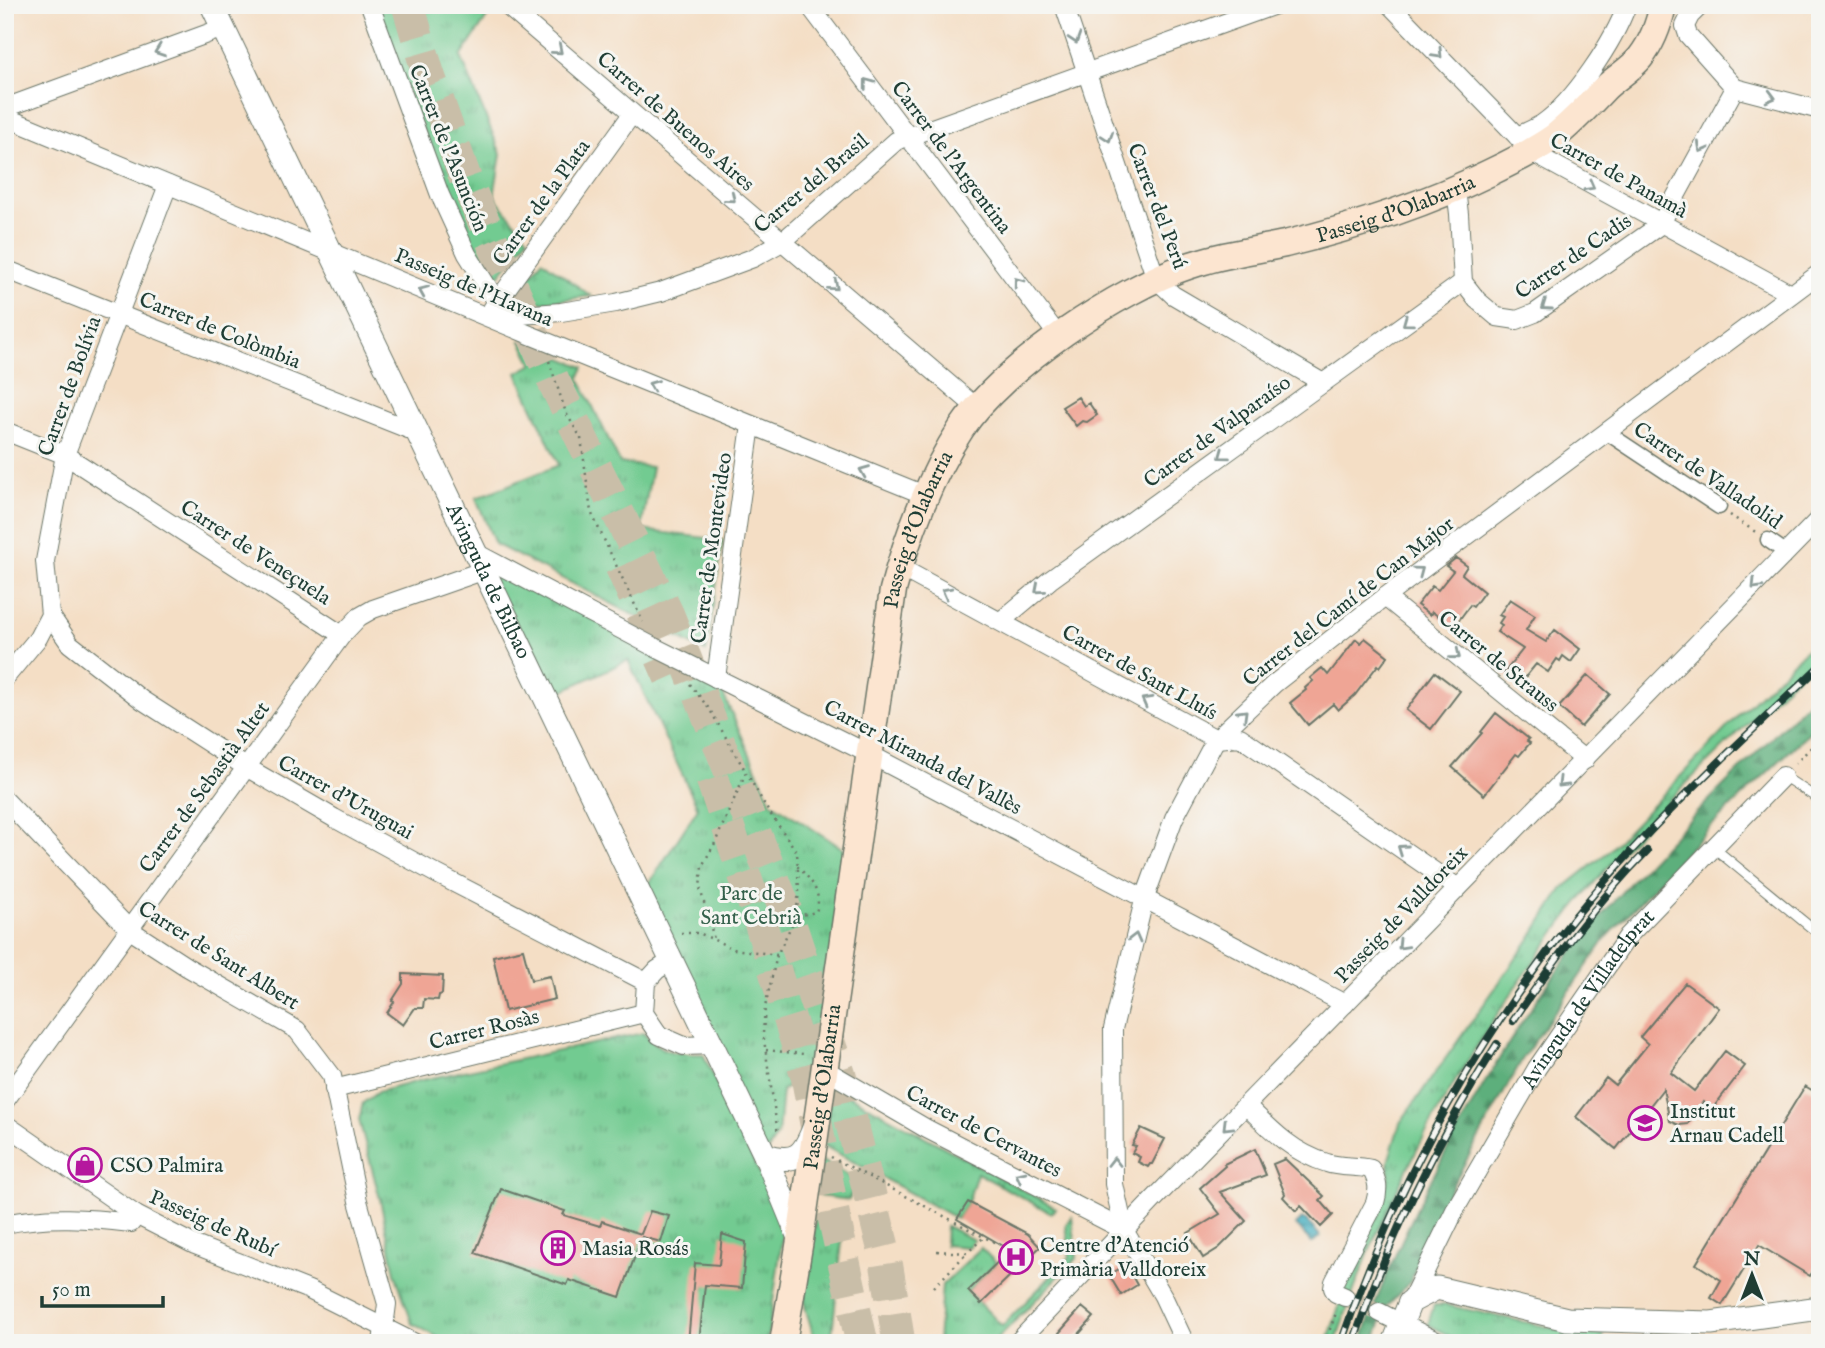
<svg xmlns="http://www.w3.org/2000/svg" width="1825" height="1348" font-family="'IM FELL English',serif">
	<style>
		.grass { fill: url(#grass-tufts); stroke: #488462; stroke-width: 2 }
		.forest { fill: url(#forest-firs); stroke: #3e7658; stroke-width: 2 }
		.water { fill: url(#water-rules); stroke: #30767a; stroke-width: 2 }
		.building { fill: #efa595 }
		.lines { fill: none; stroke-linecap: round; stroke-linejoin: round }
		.minor-tunnel { stroke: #c9bea8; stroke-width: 18; stroke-dasharray: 18 9; stroke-linecap: butt }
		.motorway-tunnel { stroke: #c9bea8; stroke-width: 33; stroke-dasharray: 33 17; stroke-linecap: butt }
		.service-casing { stroke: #6a7567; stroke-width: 11 }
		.pedestrian-casing { stroke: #6a7567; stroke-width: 17 }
		.minor-casing { stroke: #6a7567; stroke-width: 20 }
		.tertiary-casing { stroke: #6a7567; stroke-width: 25 }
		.secondary-casing { stroke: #6a7567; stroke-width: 29 }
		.path { stroke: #6a7567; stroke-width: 2.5; stroke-dasharray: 2 5; stroke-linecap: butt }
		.service { stroke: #fff; stroke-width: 9 }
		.pedestrian { stroke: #fff; stroke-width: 14 }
		.minor { stroke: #fff; stroke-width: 18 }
		.tertiary { stroke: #fff; stroke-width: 23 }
		.secondary { stroke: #fce5d0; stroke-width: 26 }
		.rail-casing { stroke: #1f3d34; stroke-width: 8 }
		.rail { stroke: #f6f6f2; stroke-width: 5; stroke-dasharray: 16; stroke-linecap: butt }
		.oneway { stroke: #8f9e9a }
		.labels { text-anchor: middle; stroke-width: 6; stroke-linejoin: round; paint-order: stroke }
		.street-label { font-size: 21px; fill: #1f3d34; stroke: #f6f6f2 }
		.park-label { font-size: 21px; fill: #34604b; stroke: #f6f6f2 }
		.poi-label { font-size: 21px; fill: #1f3d34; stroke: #f6f6f2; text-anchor: start }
	</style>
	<defs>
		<pattern id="grass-tufts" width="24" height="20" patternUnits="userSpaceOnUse" patternTransform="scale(1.75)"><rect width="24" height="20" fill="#72cb91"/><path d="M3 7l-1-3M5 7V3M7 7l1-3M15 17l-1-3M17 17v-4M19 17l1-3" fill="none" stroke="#5da677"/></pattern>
		<pattern id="forest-firs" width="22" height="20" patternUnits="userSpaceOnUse" patternTransform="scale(1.75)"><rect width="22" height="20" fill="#5daf7b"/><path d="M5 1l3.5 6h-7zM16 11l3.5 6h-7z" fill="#4c9066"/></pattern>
		<pattern id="water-rules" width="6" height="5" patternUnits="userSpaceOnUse" patternTransform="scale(1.75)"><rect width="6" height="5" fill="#42aec0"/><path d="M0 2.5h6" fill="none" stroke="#378f9d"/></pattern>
	</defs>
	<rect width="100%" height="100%" fill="#f6f6f2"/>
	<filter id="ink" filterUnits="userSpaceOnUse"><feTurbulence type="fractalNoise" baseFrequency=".0143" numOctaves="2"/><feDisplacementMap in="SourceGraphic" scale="14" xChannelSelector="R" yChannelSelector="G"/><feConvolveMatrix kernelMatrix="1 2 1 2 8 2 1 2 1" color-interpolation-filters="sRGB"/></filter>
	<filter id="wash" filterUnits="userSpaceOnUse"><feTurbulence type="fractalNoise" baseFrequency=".00686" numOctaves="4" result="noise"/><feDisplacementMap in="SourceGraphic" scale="28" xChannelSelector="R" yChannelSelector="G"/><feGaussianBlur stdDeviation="1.57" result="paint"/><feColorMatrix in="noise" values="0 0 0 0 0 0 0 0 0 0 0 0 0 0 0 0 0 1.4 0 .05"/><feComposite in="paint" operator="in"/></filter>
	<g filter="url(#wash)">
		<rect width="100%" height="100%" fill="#f4dec5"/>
		<!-- grass -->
		<path class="grass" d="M375,5h109l7,6 -30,46 40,97 -7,42 34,42 -37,48 -34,-66z
			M542,260l49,36 -70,9 -9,-5z
			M521,341l63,26 -5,11 41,85 32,4 -11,63 82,10 -17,112 -211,-108 -19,-46 83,-33 -42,-92 16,-9z
			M482,563l234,115 55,124 82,53 -29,214 -42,21 -4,44 -13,21 -124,-259 57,-88 -70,-148 -81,38z
			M1820,636v18c-84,82 -175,163 -247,255 -75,97 -142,203 -192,315 -18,39 -32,79 -46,119h-8l18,-55 44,-111 -1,-15 12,-39 137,-194 26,-41 45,-36 131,-137z
			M643,1033c20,21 32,21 60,21l73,154 7,24 -16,111h-319l-36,-20 -17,-50 -15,-74 -21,-79 4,-17 15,-11 44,-12z
			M837,1089l219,119 -5,5 -74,-40 -9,29 -11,17 -136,-75 10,-53z
			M818,1159l39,21 -8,20 -29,-4z
			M816,1216l28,7 -13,120h-18c2,-13 -8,-29 -9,-43z
			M1072,1217l5,41 -84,85h-55l4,-58 39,-37 15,15 -28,28 34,35 68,-69 -4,-33z
			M946,1226l28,14 -6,7 -23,-2z
			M1434,1305h12l111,24 47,4 -2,10h-140l-34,-19z"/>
		<!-- forest -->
		<path class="forest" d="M1820,690v32l-111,106 -102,109 -84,121 -88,159 -25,65 -23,24 -13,37h-13c27,-81 65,-157 107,-231 37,-66 78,-131 127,-189 70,-83 149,-157 225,-233z"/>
		<!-- water -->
		<path class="water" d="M1302,1219l4,1 14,16 -8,7 -16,-18z"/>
		<g id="blocks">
			<!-- building -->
			<path class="building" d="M1078,397l6,9 5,-3 8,12 -10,7 -5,-1 -6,5 -14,-19z
				M1456,558l11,8 -5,8 22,18 -11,15 -3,-2 -16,22 -22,-15 -2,3 -13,-10 15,-19 6,4 15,-19 -7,-5z
				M1510,599l25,16 -9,15 20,12 9,-12 25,19 -9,13 -8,-6 -3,5 -3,-2 -9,13 -12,-8 -17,21 -15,-12 19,-24 -26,-17 5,-7 -3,-2 4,-6 -4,-2z
				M1365,638l23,18 -8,11 -2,-2 -23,30 -17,15 -5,-6 -25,21 -18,-22 16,-13 -1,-2 8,-7 -3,-3 12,-10 6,7 28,-36 5,4z
				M1435,672l25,19 -29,38 -25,-19z
				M1588,675l22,19 -29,33 -22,-20z
				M1496,713l33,26 -2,2 3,2 -11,13 -3,-2 -32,41 -32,-28 30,-34 -1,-1z
				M523,949l8,31 19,-4 5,23 -50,12 -12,-55z
				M403,974l40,2 -1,18 -3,1 -1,5 -14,-1 -1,9h-8l-12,17 -16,-12 7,-11 -2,-1 11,-17z
				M1685,983l34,25 -48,65 23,18 31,-40 20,15 -33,43 -9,-7 -15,22 -9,1 -9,-4 -7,-32 -47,60 -40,-32 30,-39 9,7 33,-41 -8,-7z
				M1805,1086l15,9v36l-7,11 7,4v114l-10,16 -51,-31 -37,60 -11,-7 10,-18 -25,-16z
				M1141,1128l24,11 -13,25h-2l-2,3 -10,-5 2,-5 -8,-4 4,-7 -4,-1z
				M1255,1149l11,26 -46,17 26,29 -27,27 -16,10 -15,-25 32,-19 -20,-26 25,-22 -1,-2z
				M1285,1159l39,37 -4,4 13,15 -12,12 -20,-21 -5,5 -13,-14 2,-3 -12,-30z
				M501,1189l64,22 -2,4 37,11 2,-5 39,13 9,-23 19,5 -8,26 -19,-5 -22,60 -51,-17 -2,5 -92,-32z
				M968,1202l60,32 12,13 -59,57 -13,-13 42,-41 -53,-31z
				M722,1234l24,8 -4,46 -37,-3 -6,58h-11l7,-80 24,2z
				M1126,1265l11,20 -16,10 -12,-20z
				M1082,1307l12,10 -23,26 -12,-10z"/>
		</g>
	</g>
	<g filter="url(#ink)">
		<use href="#blocks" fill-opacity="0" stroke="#6a7567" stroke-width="2"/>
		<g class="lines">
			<!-- minor-tunnel -->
			<path class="minor-tunnel" d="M1345,1297l34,15"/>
			<!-- motorway-tunnel -->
			<path class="motorway-tunnel" d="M408,5l20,68 40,113 85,194 115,235 116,291 56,170 45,179 14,88
				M621,566l49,111
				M712,779l45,133 50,164 25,132 30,135"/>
			<!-- service casing -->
			<g class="service-casing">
				<path id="service" d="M1783,776l37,24
					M1714,848l106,87"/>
			</g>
			<!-- pedestrian casing -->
			<g class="pedestrian-casing">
				<path id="pedestrian" d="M1606,432l113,75
					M1768,540l19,13"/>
			</g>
			<!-- minor casing -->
			<g class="minor-casing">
				<g id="minor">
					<path d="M370,5l70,190 27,59 30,48"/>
					<path d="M506,5l471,403"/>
					<path d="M809,5l250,332"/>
					<path d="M1064,5l92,274 17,16 150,88"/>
					<path d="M1390,5l127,131 14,16 260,142"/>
					<path d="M1701,5l-11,11 -5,10 3,9 47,53 85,22"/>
					<path d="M5,108l218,-80"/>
					<path d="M5,117l525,218 397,161"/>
					<path d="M1517,136c9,-4 17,-7 25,-12 32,-22 72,-83 85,-119"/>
					<path d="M1456,189l3,25 4,68 14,18 20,17 20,3 18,-7 125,-88 75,-137"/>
					<path d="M5,269l413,164"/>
					<path d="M492,309l140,-195"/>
					<path d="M492,317l69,-5 55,-9 45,-11 92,-34 29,-16 114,-101 379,-136"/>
					<path d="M5,431l60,24 277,180 17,-18 14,-8 112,-39"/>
					<path d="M478,554l176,93 215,107 476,250"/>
					<path d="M899,567l317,172 24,-2 218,151"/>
					<path d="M1385,597l200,163"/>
					<path d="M50,615l20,29 72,56 104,67 88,51 101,55 211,109"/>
					<path d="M1001,621l49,-41 413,-298"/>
					<path d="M5,678l33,-40 12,-23 -5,-54 20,-106 103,-270"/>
					<path d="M716,678l35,-253"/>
					<path d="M5,800l125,130 57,37 110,63 35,46 26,125 29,103 -5,39"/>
					<path d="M671,961l-14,9 -11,12 -2,31 15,22 25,11 28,-1"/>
					<path d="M824,1069l103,60 197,101"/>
					<path d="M334,1089l310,-76"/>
					<path d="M5,1101l337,-466"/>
					<path d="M1247,1106c24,24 46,47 80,57 14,5 29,2 44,6 7,12 8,20 4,34l-41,79 -1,6 3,5 9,4"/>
					<path d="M5,1124l131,91 59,30 114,45 106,53"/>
					<path d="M5,1224c42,-9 84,-6 126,-1l5,-8"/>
					<path id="s1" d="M1410,1302l47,-96 80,-138 91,-132 155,-160"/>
					<path d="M1379,1312l61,31"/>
					<path d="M1017,1343l138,-145 665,-680"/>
					<path d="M1185,1343l-22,-47 -39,-66 -10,-46 -1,-155 31,-129 30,-82 42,-79 58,-55 111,-87 435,-324"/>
				</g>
			</g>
			<!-- tertiary casing -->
			<g class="tertiary-casing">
				<g id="tertiary">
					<path id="s2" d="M212,5l553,1150 35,85"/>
					<path d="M765,1155c31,9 38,1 49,-27"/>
					<path d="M1394,1343l16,-41 27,-14 130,31 144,4 109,-15"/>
				</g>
			</g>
			<!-- secondary casing -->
			<g class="secondary-casing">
				<g id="secondary">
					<path id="s3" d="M783,1343l17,-103 93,-650c14,-53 38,-116 68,-161 42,-63 159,-141 230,-164 31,-11 62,-14 94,-21 70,-17 139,-39 204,-71 23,-11 45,-22 65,-36 18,-14 34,-31 50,-48 11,-11 26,-19 36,-31 12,-15 19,-34 23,-53"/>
				</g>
			</g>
			<!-- path -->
			<path class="path" d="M549,361l17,52 15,25 10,74 52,110
				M1730,515l27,18
				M690,684l20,26 36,62 -31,71 -13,23 -2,22 14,51
				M1795,764l25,-26
				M746,772l21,37 30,43 2,39 -3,25 -19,39 -12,52 -2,26 15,101
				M797,916l19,-4c7,-20 -6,-33 -19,-46
				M681,933h18l35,16 43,6
				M766,1050l38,4
				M831,1157l153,80
				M937,1251l30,2 17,-16 16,8
				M934,1287l32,-33
				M1325,1343l11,-30"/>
			<!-- service -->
			<use href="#service" class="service"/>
			<!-- pedestrian -->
			<use href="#pedestrian" class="pedestrian"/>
			<!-- minor -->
			<use href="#minor" class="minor"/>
			<!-- tertiary -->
			<use href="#tertiary" class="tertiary"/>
			<!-- secondary -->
			<use href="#secondary" class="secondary"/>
			<!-- rail casing -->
			<g class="rail-casing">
				<path id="rail" d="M1513,1021c40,-59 84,-120 134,-170
					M1341,1343c62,-181 163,-354 293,-495 59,-63 123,-122 186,-182
					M1353,1343c36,-105 85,-205 144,-299"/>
			</g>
			<!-- rail -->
			<use href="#rail" class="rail"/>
		</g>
		<!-- one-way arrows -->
		<defs><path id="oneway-chevron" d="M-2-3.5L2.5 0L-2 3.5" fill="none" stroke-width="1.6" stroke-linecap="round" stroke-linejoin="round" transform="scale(1.75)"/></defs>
		<g class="oneway">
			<use href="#oneway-chevron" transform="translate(1075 39) rotate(72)"/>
			<use href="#oneway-chevron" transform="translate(558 50) rotate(41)"/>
			<use href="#oneway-chevron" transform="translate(159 51) rotate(160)"/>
			<use href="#oneway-chevron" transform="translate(1438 54) rotate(46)"/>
			<use href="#oneway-chevron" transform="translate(868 83) rotate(-127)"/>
			<use href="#oneway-chevron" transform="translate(1771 97) rotate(15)"/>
			<use href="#oneway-chevron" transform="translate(1108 137) rotate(71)"/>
			<use href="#oneway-chevron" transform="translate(1702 148) rotate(119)"/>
			<use href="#oneway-chevron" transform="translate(1590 186) rotate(29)"/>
			<use href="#oneway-chevron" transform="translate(731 198) rotate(40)"/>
			<use href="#oneway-chevron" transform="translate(1018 282) rotate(-127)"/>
			<use href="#oneway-chevron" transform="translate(834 286) rotate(40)"/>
			<use href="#oneway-chevron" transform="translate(423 291) rotate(-157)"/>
			<use href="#oneway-chevron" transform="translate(1546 306) rotate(145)"/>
			<use href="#oneway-chevron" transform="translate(1407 322) rotate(144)"/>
			<use href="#oneway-chevron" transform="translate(653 385) rotate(-158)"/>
			<use href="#oneway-chevron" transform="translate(1223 455) rotate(144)"/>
			<use href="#oneway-chevron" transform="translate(864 471) rotate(-158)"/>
			<use href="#oneway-chevron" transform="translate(1419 571) rotate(-37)"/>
			<use href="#oneway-chevron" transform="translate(1756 585) rotate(134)"/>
			<use href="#oneway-chevron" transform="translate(1039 589) rotate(139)"/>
			<use href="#oneway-chevron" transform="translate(946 592) rotate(-152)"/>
			<use href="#oneway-chevron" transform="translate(1456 655) rotate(39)"/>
			<use href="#oneway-chevron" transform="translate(1146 701) rotate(-151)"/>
			<use href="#oneway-chevron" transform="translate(1243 714) rotate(-44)"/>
			<use href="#oneway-chevron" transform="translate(1562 783) rotate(135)"/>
			<use href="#oneway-chevron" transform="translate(1402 849) rotate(-145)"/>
			<use href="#oneway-chevron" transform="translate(1135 938) rotate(-76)"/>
			<use href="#oneway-chevron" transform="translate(1402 945) rotate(134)"/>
			<use href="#oneway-chevron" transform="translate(1227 1126) rotate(135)"/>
			<use href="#oneway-chevron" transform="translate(1114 1162) rotate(-90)"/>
			<use href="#oneway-chevron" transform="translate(1020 1176) rotate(-153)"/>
		</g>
	</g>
	<!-- icons -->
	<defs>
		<g id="school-ring" transform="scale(1.75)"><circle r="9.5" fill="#f6f6f2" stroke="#b5179e" stroke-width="1.5"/><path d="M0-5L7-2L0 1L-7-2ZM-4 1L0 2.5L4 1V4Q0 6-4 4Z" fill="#b5179e"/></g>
		<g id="shop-ring" transform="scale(1.75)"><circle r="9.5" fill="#f6f6f2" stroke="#b5179e" stroke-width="1.5"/><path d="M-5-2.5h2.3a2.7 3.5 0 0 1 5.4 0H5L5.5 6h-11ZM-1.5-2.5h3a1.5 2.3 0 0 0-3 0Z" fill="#b5179e"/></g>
		<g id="building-ring" transform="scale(1.75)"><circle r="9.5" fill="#f6f6f2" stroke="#b5179e" stroke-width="1.5"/><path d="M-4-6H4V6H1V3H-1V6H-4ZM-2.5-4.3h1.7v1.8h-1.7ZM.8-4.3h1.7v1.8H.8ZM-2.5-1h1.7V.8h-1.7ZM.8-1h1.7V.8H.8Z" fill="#b5179e"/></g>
		<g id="hospital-ring" transform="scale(1.75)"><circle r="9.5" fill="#f6f6f2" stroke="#b5179e" stroke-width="1.5"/><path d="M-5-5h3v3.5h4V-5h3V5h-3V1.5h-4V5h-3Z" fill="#b5179e"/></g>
	</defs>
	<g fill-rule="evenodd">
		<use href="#school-ring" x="1645" y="1123"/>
		<use href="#shop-ring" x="85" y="1165"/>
		<use href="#building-ring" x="558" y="1248"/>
		<use href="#hospital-ring" x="1016" y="1257"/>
	</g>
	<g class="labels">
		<!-- street labels -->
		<g class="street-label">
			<text transform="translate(676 121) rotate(41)" y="7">Carrer de Buenos Aires</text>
			<text transform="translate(449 148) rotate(68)" y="7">Carrer de l'Asunción</text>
			<text transform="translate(952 157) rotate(53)" y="7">Carrer de l'Argentina</text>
			<text transform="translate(1619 175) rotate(29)" y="7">Carrer de Panamà</text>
			<text transform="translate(811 183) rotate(-40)" y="7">Carrer del Brasil</text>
			<text transform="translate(541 202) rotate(-54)" y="7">Carrer de la Plata</text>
			<text transform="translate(1158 206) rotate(69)" y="7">Carrer del Perú</text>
			<text dy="7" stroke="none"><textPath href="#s3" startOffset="1435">Passeig d'Olabarria</textPath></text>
			<text transform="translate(1573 256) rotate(-34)" y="7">Carrer de Cadis</text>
			<text transform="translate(474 287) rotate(23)" y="7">Passeig de l'Havana</text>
			<text transform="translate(220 330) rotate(22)" y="7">Carrer de Colòmbia</text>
			<text transform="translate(69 386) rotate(-70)" y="7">Carrer de Bolívia</text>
			<text transform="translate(1217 431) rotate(-36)" y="7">Carrer de Valparaíso</text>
			<text transform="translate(1708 475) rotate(34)" y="7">Carrer de Valladolid</text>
			<text dy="7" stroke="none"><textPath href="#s3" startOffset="826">Passeig d'Olabarria</textPath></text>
			<text transform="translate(711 548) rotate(-82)" y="7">Carrer de Montevideo</text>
			<text transform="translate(256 552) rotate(33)" y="7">Carrer de Veneçuela</text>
			<text dy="7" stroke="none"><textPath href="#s2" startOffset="639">Avinguda de Bilbao</textPath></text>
			<text transform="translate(1348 601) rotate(-38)" y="7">Carrer del Camí de Can Major</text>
			<text transform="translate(1499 661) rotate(39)" y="7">Carrer de Strauss</text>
			<text transform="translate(1140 672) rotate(29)" y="7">Carrer de Sant Lluís</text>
			<text transform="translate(923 757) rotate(28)" y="7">Carrer Miranda del Vallès</text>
			<text transform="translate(204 787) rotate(-54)" y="7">Carrer de Sebastià Altet</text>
			<text transform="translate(346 797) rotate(29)" y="7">Carrer d'Uruguai</text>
			<text transform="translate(1401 914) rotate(-46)" y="7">Passeig de Valldoreix</text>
			<text transform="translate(219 955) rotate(32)" y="7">Carrer de Sant Albert</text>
			<text dy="7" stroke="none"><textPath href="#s1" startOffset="352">Avinguda de Villadelprat</textPath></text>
			<text transform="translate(484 1029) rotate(-14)" y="7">Carrer Rosàs</text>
			<text dy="7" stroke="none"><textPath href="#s3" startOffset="259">Passeig d'Olabarria</textPath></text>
			<text transform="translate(984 1131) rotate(28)" y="7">Carrer de Cervantes</text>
			<text transform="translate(213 1223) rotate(24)" y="7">Passeig de Rubí</text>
		</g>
		<!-- park labels -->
		<g class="park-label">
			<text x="751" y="900">Parc de<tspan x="751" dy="24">Sant Cebrià</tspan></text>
		</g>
		<!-- poi labels -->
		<g class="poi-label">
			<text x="1670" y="1118">Institut<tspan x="1670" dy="24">Arnau Cadell</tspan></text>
			<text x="110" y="1172">CSO Palmira</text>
			<text x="1040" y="1252">Centre d'Atenció<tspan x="1040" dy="24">Primària Valldoreix</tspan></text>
			<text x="582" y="1255">Masia Rosás</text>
		</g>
	</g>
	<!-- margin -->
	<rect width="1825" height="1348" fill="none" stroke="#f6f6f2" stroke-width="28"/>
	<!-- north arrow -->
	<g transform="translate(1752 1275)" stroke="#f6f6f2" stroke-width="5" paint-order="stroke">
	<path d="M0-5L12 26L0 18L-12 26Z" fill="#1f3d34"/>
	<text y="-10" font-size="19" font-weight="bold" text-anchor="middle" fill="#1f3d34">N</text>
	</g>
	<!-- scale -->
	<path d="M42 1296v10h121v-10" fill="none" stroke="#1f3d34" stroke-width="3.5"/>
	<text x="52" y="1296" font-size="21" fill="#1f3d34" stroke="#f6f6f2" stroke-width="5" paint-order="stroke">50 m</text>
</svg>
